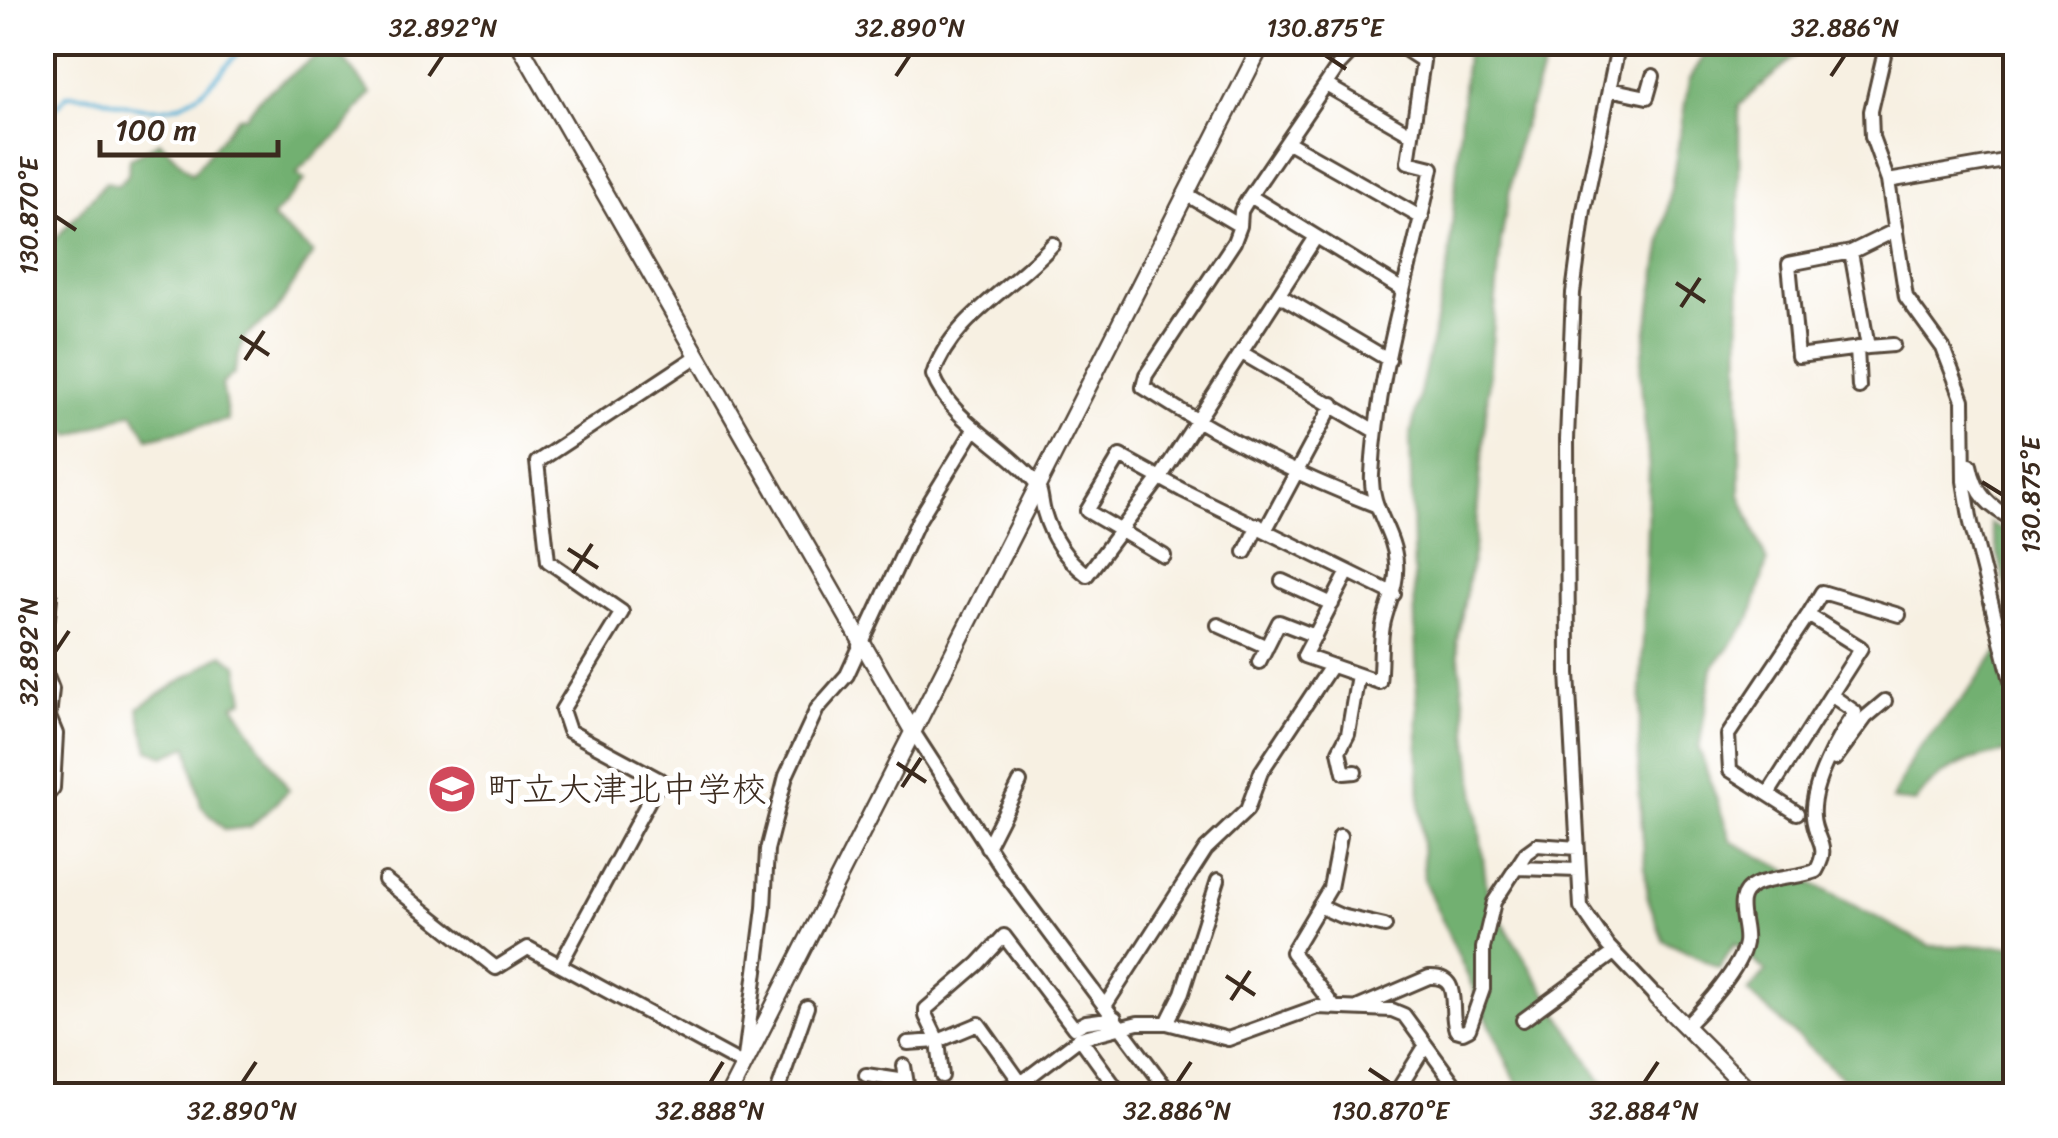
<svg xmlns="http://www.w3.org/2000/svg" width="2058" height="1138" font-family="Sriracha,'Klee One',sans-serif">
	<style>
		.forest { fill: #72b071; stroke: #566d48; stroke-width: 2.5 }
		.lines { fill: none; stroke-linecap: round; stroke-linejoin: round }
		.stream { stroke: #59b2d6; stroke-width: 4 }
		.minor-casing { stroke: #57483b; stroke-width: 18 }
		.tertiary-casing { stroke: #57483b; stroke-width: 20 }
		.minor { stroke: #fff; stroke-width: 12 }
		.tertiary { stroke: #fff; stroke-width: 15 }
		.ticks { fill: none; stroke: #3b2a1e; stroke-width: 4 }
		.labels { text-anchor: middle; stroke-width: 10; stroke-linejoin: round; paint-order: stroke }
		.poi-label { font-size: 35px; fill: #3b2a1e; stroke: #fff; text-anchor: start }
		.neatline { fill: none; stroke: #3b2a1e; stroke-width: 4 }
		.ticks-label { font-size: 25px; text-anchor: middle; fill: #3b2a1e }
	</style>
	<rect width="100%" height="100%" fill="#fff"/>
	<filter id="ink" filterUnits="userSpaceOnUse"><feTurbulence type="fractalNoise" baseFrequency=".01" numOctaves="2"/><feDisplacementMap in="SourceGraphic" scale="20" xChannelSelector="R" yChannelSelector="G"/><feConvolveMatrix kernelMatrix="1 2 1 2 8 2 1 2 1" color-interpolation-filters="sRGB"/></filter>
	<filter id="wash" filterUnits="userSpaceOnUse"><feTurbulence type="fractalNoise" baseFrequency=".0048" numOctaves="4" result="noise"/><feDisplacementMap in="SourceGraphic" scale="40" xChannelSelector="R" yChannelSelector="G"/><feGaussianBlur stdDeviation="2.25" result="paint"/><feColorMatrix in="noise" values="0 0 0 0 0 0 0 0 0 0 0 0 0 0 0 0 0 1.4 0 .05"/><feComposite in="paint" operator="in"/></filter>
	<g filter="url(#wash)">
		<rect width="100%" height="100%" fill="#f7f0e2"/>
		<!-- forest -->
		<path class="forest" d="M1467,42l84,1 -33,100 -17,98 -27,308 -17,92 31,258 111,179 22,17h-91l-13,-11 -93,-203 -4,-72 -10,-371 39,-176z
			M1712,43h98l-71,62 1,389 27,68 -17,58 -38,48 -13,81 32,92 200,105h82l2,149h-154l-113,-103 18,-20 -31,-29 -16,25 -56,-28 -16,-44 -9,-123 11,-303 -9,-98 49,-292z
			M332,44l39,49 -28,37 -42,38 -4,6 8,6 -33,38 41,35 -37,59 -32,26 -10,35 -12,11 6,36 -80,18 -15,-26 -62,24 -14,-15 8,-52 -8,-11 -11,25 -3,-1v-129l63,-71 12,3 10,-10 1,-16 31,-17 32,32 46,-57 8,-1 15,-19z
			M1990,523l25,14v213c-46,11 -71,12 -100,53l-23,-3 22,-46 50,-57 49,-66 -6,-42z
			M223,654l15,12 6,34 -10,5 55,85 -39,37 -25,3 -24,-24 -13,-60 -24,10 -15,-6 -11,-42z"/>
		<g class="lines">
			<!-- stream -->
			<path class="stream" d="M42,120l26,-25c25,-1 38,5 62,11 62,13 79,-23 118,-64"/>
		</g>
	</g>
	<g filter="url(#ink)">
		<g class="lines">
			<!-- minor casing -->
			<g class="minor-casing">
				<path id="minor" d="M1361,42l-22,23 -89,131 153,94
					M1619,42l-35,168 -11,83 -6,146 1,234 13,234 27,39 48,51
					M1887,42l-16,69 1,26 16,44 18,116 37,51 20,52 1,81 7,42 45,177
					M1326,85l85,49
					M1609,89l38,8 6,-21
					M1288,142l134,76
					M1888,181l128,-22
					M1186,194l54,32 1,-15 9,-15
					M1240,226l-6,16 -88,133 -3,12c72,47 151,87 232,118
					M1053,244c-37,42 -103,75 -120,131 18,47 72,70 102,107 7,8 6,20 9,30 7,25 22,47 43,63l73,-97 156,-241
					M1851,252l17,95 -70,9 -9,-92 62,-12 45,-22
					M1279,295l110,65
					M1868,347l25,-2
					M1857,348l2,39
					M1242,353l133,78
					M1970,465c6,30 19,42 46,56
					M1266,529l67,-125
					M1245,552l13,-27
					M1164,556l-77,-45 33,-55 62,34 212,104
					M1348,572l-44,84 75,26c3,-20 0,-42 5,-61 5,-20 14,-37 12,-59 -2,-31 -26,-54 -24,-87 5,-104 39,-205 60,-307l-24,-6 15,-101 -29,-19
					M1282,581l50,23
					M1808,615l14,-23 77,23
					M42,621l6,-4 2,-20
					M1218,625l49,22
					M1259,662l20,-40 36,14
					M42,664l10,25 -3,28 7,17 -3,54 -11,13
					M912,730l93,143 167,223
					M1835,759l31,-42 19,-16
					M1355,772l-11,1 -5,-22 9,-17 10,-59
					M1768,794l63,-99
					M987,847l33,-65
					M1518,868l60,2
					M385,880l111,88 32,-20 216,117 20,-157 3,-58 19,-74 31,-67 30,-34 71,-154 57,-93
					M1319,906l22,10 44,10
					M560,965l100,-185 -91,-49 -7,-21 60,-98 -74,-51 -11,-99 159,-105
					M1105,1006l101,-157 41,-39 14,-38 70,-106
					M1334,1007l-42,-55 38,-64 10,-52
					M1359,1007l70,-30c34,-2 19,31 27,53l7,2 6,-3 14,-40v-41l11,-46 32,-49 11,-8 40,3
					M1523,1020l91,-67
					M1167,1023l15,-30 36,-113
					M1686,1026c18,-18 55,-58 59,-83 3,-19 -15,-46 10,-58 18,-8 42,-7 61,-14 15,-26 -1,-30 -3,-54 -3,-32 25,-80 42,-105l-24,-17 30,-47 -53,-33 -80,120 2,35 67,43
					M1080,1038l42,58
					M908,1043l30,-2 41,-17 42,59 13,13
					M904,1066l5,30
					M866,1075l40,6
					M942,1076l-4,-35 -12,-25v-7l52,-45 26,-28 70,92 12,-6 29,-4
					M776,1096l31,-89
					M980,1096l41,-13 59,-45 58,-15h29l61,16 89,-32 75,3 12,5 59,81
					M1394,1096l32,-51"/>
			</g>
			<!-- tertiary casing -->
			<g class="tertiary-casing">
				<path id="tertiary" d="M518,42l394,688
					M1656,997l99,99
					M728,1096l535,-1054"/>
			</g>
			<!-- minor -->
			<use href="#minor" class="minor"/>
			<!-- tertiary -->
			<use href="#tertiary" class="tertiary"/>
		</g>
	</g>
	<!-- ticks -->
	<path class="ticks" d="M1325,55l21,14M429,76l14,-21M896,76l14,-21M1831,76l14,-21M55,216l21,14M1676,283l29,19M1681,307l19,-29M240,336l29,19M245,360l19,-29M1982,482l21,13M568,549l30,19M573,573l19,-29M55,652l14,-21M897,763l29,19M902,787l19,-29M1226,976l29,19M1231,1000l19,-29M1369,1069l21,14M242,1083l14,-21M710,1083l13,-21M1177,1083l14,-21M1644,1083l14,-21"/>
	<!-- icons -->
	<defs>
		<g id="school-disc" transform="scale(2.5)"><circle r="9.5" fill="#d1495b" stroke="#fff"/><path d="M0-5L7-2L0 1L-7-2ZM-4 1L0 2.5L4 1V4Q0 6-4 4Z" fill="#fff"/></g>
	</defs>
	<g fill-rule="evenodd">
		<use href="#school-disc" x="452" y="789"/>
	</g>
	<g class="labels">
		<!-- poi labels -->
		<g class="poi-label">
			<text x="487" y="801">町立大津北中学校</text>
		</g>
	</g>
	<!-- margin -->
	<rect width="2058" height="1138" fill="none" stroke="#fff" stroke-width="110"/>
	<!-- scale -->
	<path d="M100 140v15h178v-15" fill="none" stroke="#3b2a1e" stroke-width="5"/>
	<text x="115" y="140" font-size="30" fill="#3b2a1e" stroke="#ffffff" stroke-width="8" paint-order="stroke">100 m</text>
	<rect x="55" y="55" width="1948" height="1028" class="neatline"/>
	<g class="ticks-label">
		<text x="443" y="36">32.892°N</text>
		<text x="910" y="36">32.890°N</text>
		<text x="1325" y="36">130.875°E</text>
		<text x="1845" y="36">32.886°N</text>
		<text transform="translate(28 216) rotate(-90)" y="9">130.870°E</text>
		<text transform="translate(2030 495) rotate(-90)" y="9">130.875°E</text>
		<text transform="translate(28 652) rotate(-90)" y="9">32.892°N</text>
		<text x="242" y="1119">32.890°N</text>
		<text x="710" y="1119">32.888°N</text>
		<text x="1177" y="1119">32.886°N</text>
		<text x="1390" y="1119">130.870°E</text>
		<text x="1644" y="1119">32.884°N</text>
	</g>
</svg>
